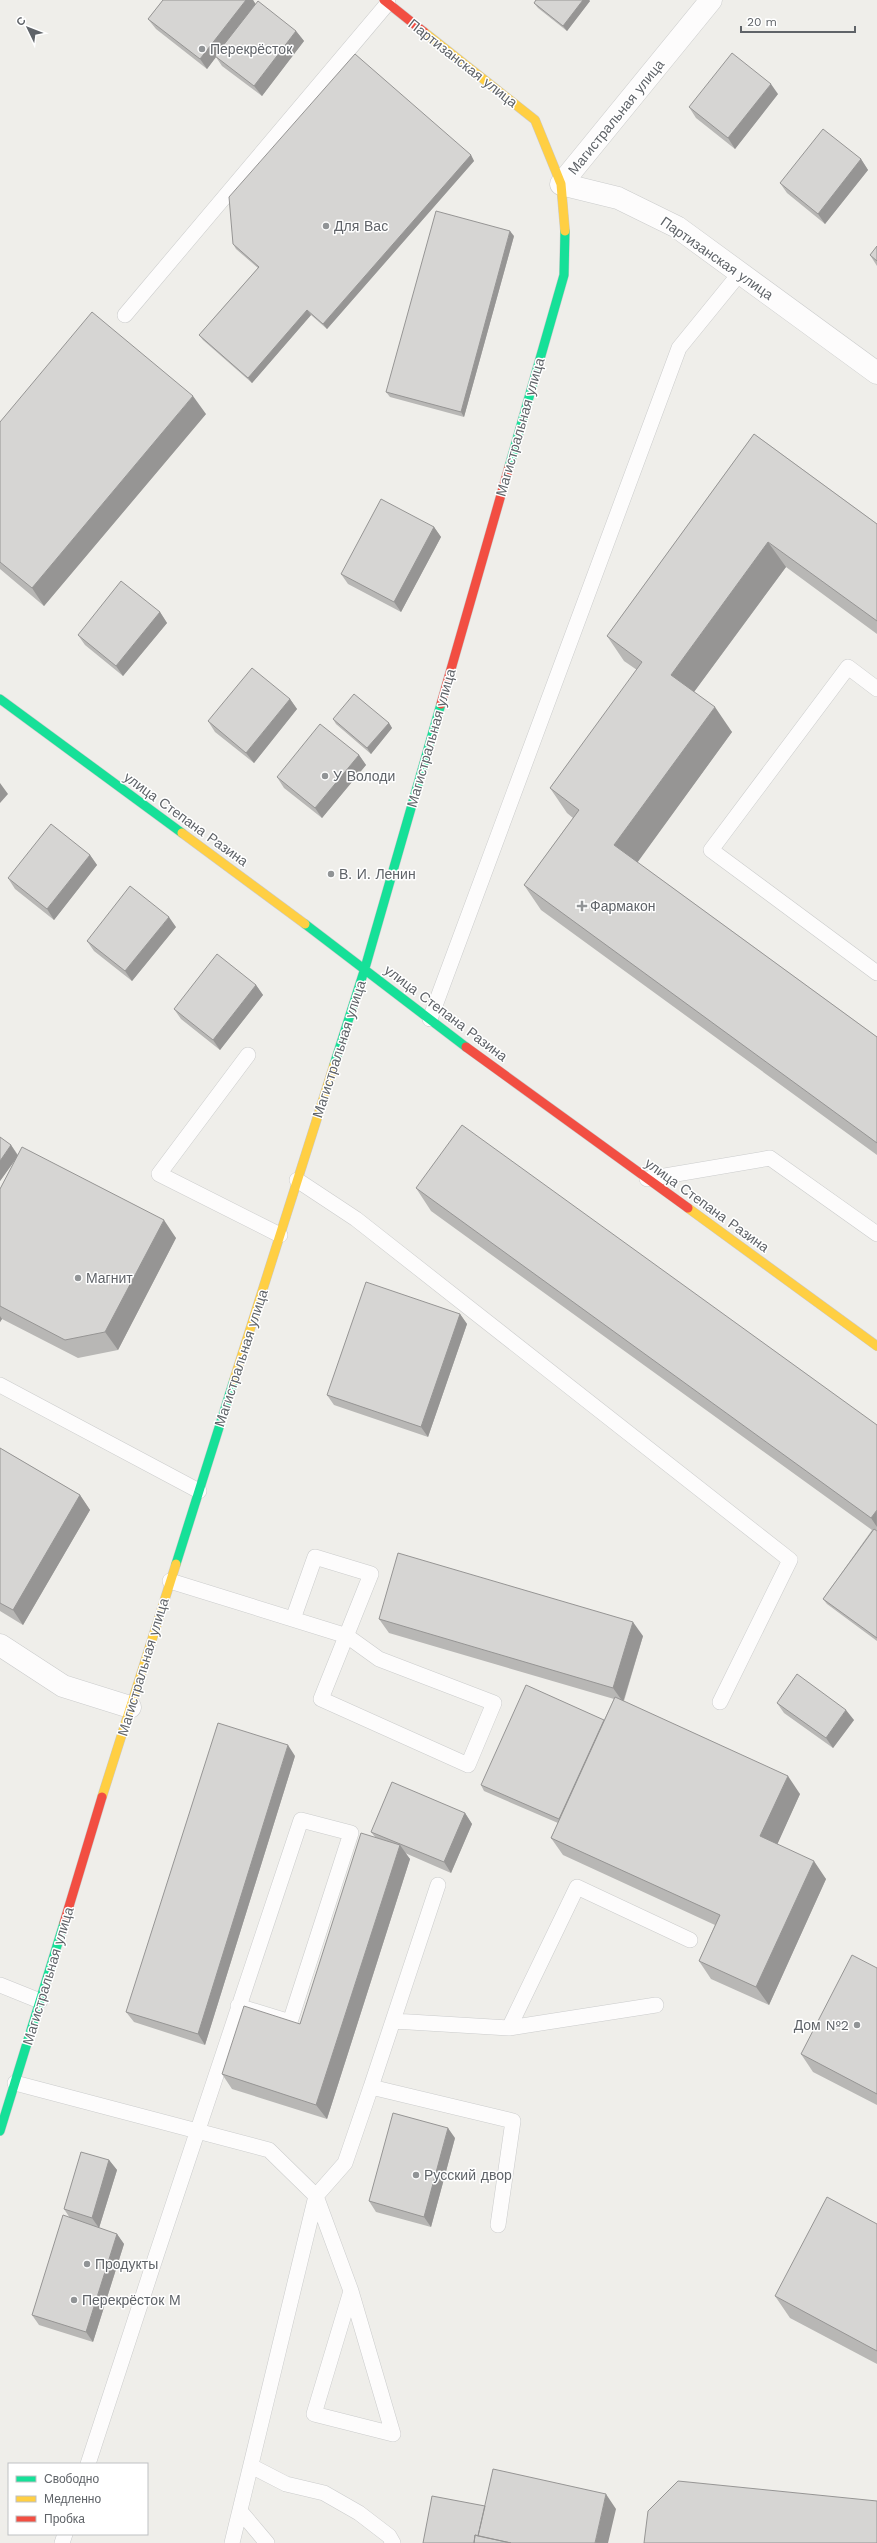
<svg xmlns="http://www.w3.org/2000/svg" width="877" height="2543" font-family="'Work Sans',sans-serif">
	<style>
		.lines { fill: none; stroke-linecap: round; stroke-linejoin: round }
		.lane-casing { stroke: #cbcccc; stroke-width: 16 }
		.street-casing { stroke: #cbcccc; stroke-width: 23 }
		.fast-casing { stroke: #cacacb; stroke-width: 10 }
		.slow-casing { stroke: #cacacb; stroke-width: 10 }
		.jam-casing { stroke: #cacacb; stroke-width: 10 }
		.lane { stroke: #fdfcfc; stroke-width: 15 }
		.street { stroke: #fdfcfc; stroke-width: 22 }
		.fast { stroke: #16e098; stroke-width: 9 }
		.slow { stroke: #ffcf43; stroke-width: 9 }
		.jam { stroke: #f24e42; stroke-width: 9 }
		.wall { fill: #b8b7b5 }
		.shaded-wall { fill: #969594 }
		.building { fill: #d6d5d3; stroke: #969594 }
		.poi-dot { fill: #919496; stroke: #fff; stroke-width: 1.5 }
		.labels { text-anchor: middle; stroke-width: 3; stroke-linejoin: round; paint-order: stroke }
		.poi-label { font-size: 14px; fill: #5f6368; stroke: #fff; text-anchor: start }
		.street-label { font-size: 14px; fill: #5f6368; stroke: #fff }
	</style>
	<rect width="100%" height="100%" fill="#efeeea"/>
	<g class="lines">
		<!-- lane casing -->
		<g class="lane-casing">
			<path id="lane" d="M125,315l263,-312
				M877,689l-29,-22 -137,183 166,123
				M430,1019l249,-671 61,-75
				M248,1055l-89,119 121,61
				M647,1179l123,-21 107,76
				M297,1180l59,39 434,341 -70,142
				M0,1385l199,106
				M170,1581l177,55 32,23 115,44 -26,62 -147,-66 50,-125 -56,-17 -22,62
				M0,1985l40,16
				M393,2021l116,7 147,-23
				M509,2028l68,-141 113,53
				M15,2083l254,67 47,46 -84,347
				M371,2087l67,-202
				M351,2291l42,143 -79,-20 37,-123 -35,-95 29,-33 26,-76 142,34 -15,104
				M88,2464c70,-215 141,-430 213,-644l50,13 -61,189 -52,-16
				M251,2466l35,18 38,9 35,20 30,23 4,7
				M240,2511l27,32
				M62,2543l3,-9"/>
		</g>
		<!-- street casing -->
		<g class="street-casing">
			<path id="street" d="M711,0l-150,184 57,14 59,29 200,146
				M0,1645l63,41 67,21"/>
		</g>
		<!-- fast casing -->
		<g class="fast-casing">
			<path id="fast" d="M509,467l55,-192 1,-44
				M0,699l182,134
				M305,924l161,123
				M334,1065l31,-97 76,-264
				M176,1564l58,-184
				M0,2131l64,-208"/>
		</g>
		<!-- slow casing -->
		<g class="slow-casing">
			<path id="slow" d="M424,32l111,88 26,64 4,47
				M182,833l123,91
				M688,1208l189,138
				M234,1380l100,-315
				M102,1797l74,-233"/>
		</g>
		<!-- jam casing -->
		<g class="jam-casing">
			<path id="jam" d="M384,0l40,32
				M441,704l68,-237
				M466,1047l222,161
				M64,1923l38,-126"/>
		</g>
		<!-- lane -->
		<use href="#lane" class="lane"/>
		<!-- street -->
		<use href="#street" class="street"/>
		<!-- fast -->
		<use href="#fast" class="fast"/>
		<!-- slow -->
		<use href="#slow" class="slow"/>
		<!-- jam -->
		<use href="#jam" class="jam"/>
	</g>
	<!-- wall -->
	<path class="wall" d="M163,0h90l2,4 41,27 8,10 -42,55 -40,-30 -6,-9 -9,12 -51,-40 -8,-10z
		M536,0h53l1,1 -23,30 -29,-23 -4,-5z
		M778,94l-43,55 -39,-31 -7,-11z
		M471,155l3,6 -147,168 -16,-14 -59,68 -49,-43 -4,-5 59,-67 -22,-19 -3,-5z
		M861,159l7,11 -43,54 -38,-31 -7,-10z
		M514,236l-50,181 -74,-20 -4,-5z
		M877,246v20l-7,-11z
		M206,414l-162,192 -44,-37v-147z
		M754,434l123,90v110l-91,-67 -92,125 38,40 -95,130 240,175v118l-336,-245 -17,-25 49,-67 -6,-5 -17,-25 87,-118 -13,-9 -17,-25z
		M434,527l7,10 -40,75 -53,-28 -7,-10z
		M160,612l7,11 -44,53 -38,-31 -7,-10z
		M290,699l7,10 -43,54 -39,-31 -7,-11z
		M333,719l56,4 3,5 -21,26 -35,-30z
		M359,755l7,10 -44,53 -38,-30 -7,-11z
		M90,855l7,10 -43,55 -39,-31 -7,-11z
		M176,927l-44,54 -38,-30 -7,-10z
		M256,985l7,10 -43,55 -39,-31 -7,-10z
		M0,1137l11,8 7,10 158,83 -58,112 -40,8 -76,-39 -2,3v-133l15,-29 -15,21z
		M416,1188l461,237v216l-50,-37 -4,-5 49,-69 -441,-319z
		M460,1314l7,10 -39,113 -94,-32 -7,-10z
		M0,1448l80,47 10,15 -67,115 -23,-14z
		M379,1619l264,17 -19,65 176,93 -23,50 49,35 -57,126 -58,-26 -12,-18 16,-36 -152,-70 -12,-17 7,-15 -74,-32 -3,-6 123,-65 10,-21 -225,-66z
		M777,1703l77,17 -21,28 -49,-35z
		M295,1756l-90,289 -71,-23 -8,-10z
		M465,1813l7,11 -21,49 -46,-20 5,6 -83,260 -95,-30 -10,-15 78,-50 75,-187 -4,-5z
		M877,1968v137l-64,-33 -12,-18z
		M455,2138l-24,89 -55,-15 -7,-11z
		M109,2160l8,10 -18,58 18,6 7,10 -31,98 -54,-17 -7,-10 38,-97 -6,-9z
		M877,2224v140l-87,-46 -15,-22z"/>
	<!-- shaded-wall -->
	<path class="shaded-wall" d="M246,0h7l4,6 -42,50 1,1 -9,12 -7,-10z
		M583,0h6l1,1 -23,30 -4,-5z
		M296,31l8,10 -42,55 -8,-10z
		M771,84l7,10 -43,55 -7,-11z
		M471,155l3,6 -147,168 -4,-5z
		M861,159l7,11 -43,54 -7,-10z
		M510,231l4,5 -50,181 -3,-5z
		M307,310l4,5 -59,68 -4,-5z
		M193,396l13,18 -162,192 -12,-18z
		M434,527l7,10 -40,75 -7,-10z
		M768,542l18,25 -98,133 -17,-25z
		M160,612l7,11 -44,53 -7,-10z
		M290,699l7,10 -43,54 -8,-10z
		M715,707l17,25 -100,138 -18,-25z
		M389,723l3,5 -21,26 -4,-6z
		M359,755l7,10 -44,53 -7,-10z
		M0,783l8,11 -8,9z
		M90,855l7,10 -43,55 -7,-11z
		M169,917l7,10 -44,54 -7,-10z
		M256,985l7,10 -43,55 -7,-10z
		M11,1145l7,11 -18,25v-20z
		M164,1220l12,18 -58,112 -13,-18z
		M460,1314l7,10 -39,113 -7,-10z
		M0,1316l2,3 -2,3z
		M80,1495l10,15 -67,115 -10,-15z
		M877,1510v17l-6,-9z
		M633,1622l10,14 -20,66 -10,-14z
		M846,1710l8,10 -21,28 -7,-10z
		M288,1745l7,11 -90,289 -7,-11z
		M788,1776l12,18 -27,60 -13,-18z
		M465,1813l7,11 -21,49 -7,-11z
		M400,1845l10,14 -83,260 -11,-14z
		M814,1861l12,18 -57,126 -13,-18z
		M448,2128l7,10 -24,89 -7,-10z
		M109,2160l8,10 -18,58 -7,-10z
		M117,2234l7,10 -31,98 -7,-10z
		M606,2494l10,15 -8,34h-13z"/>
	<!-- building -->
	<path class="building" d="M163,0h83l-46,59 -52,-40z
		M536,0h47l-20,26 -29,-23z
		M258,1l38,30 -42,55 -39,-30z
		M732,53l39,31 -43,54 -39,-31z
		M355,54l116,101 -148,169 -16,-14 -59,68 -49,-43 60,-68 -26,-23 -4,-47z
		M823,129l38,30 -43,55 -38,-31z
		M436,211l74,20 -49,181 -75,-20z
		M877,246v15l-7,-6z
		M92,312l101,84 -161,192 -32,-26v-140z
		M754,434l123,90v97l-109,-79 -97,133 44,32 -101,138 263,192v106l-353,-258 55,-75 -29,-22 92,-126 -35,-26z
		M381,499l53,28 -40,75 -53,-28z
		M121,581l39,31 -44,54 -38,-31z
		M252,668l38,31 -44,54 -38,-32z
		M354,694l35,29 -22,25 -34,-29z
		M320,724l39,31 -44,53 -38,-31z
		M51,824l39,31 -43,54 -39,-31z
		M130,886l39,31 -44,54 -38,-30z
		M217,954l39,31 -43,55 -39,-31z
		M462,1125l415,300v85l-6,8 -455,-330z
		M0,1137l11,8 -11,16z
		M22,1147l142,73 -59,112 -40,8 -65,-34v-117z
		M366,1282l94,32 -39,113 -94,-32z
		M0,1448l80,47 -67,115 -13,-7z
		M874,1529l3,2v107l-54,-39z
		M398,1553l235,69 -20,66 -234,-69z
		M797,1674l49,36 -20,28 -49,-35z
		M526,1685l78,35 -45,99 -78,-34z
		M615,1697l173,79 -28,60 54,25 -58,126 -57,-26 21,-46 -169,-77z
		M218,1723l70,22 -90,289 -72,-22z
		M392,1782l73,31 -21,49 -73,-30z
		M361,1833l39,12 -84,260 -94,-31 22,-68 56,18z
		M852,1955l25,13v126l-76,-40z
		M393,2113l55,15 -24,89 -55,-16z
		M81,2152l28,8 -17,58 -28,-9z
		M827,2197l50,27v127l-102,-55z
		M63,2215l54,19 -31,98 -54,-17z
		M493,2469l113,25 -11,49h-84l-33,-7z
		M678,2481l199,20v42h-233l4,-32z
		M432,2496l53,10 -7,30 -3,-1 -1,8h-51z
		M475,2535l36,8h-37z"/>
	<!-- markers -->
	<g class="poi-dot">
		<circle cx="202" cy="49" r="4"/>
		<circle cx="326" cy="226" r="4"/>
		<circle cx="325" cy="776" r="4"/>
		<circle cx="331" cy="874" r="4"/>
		<path d="M580 900h4v4h4v4h-4v4h-4v-4h-4v-4h4z"/>
		<circle cx="78" cy="1278" r="4"/>
		<circle cx="857" cy="2025" r="4"/>
		<circle cx="416" cy="2175" r="4"/>
		<circle cx="87" cy="2264" r="4"/>
		<circle cx="74" cy="2300" r="4"/>
	</g>
	<g class="labels">
		<!-- poi labels -->
		<g class="poi-label">
			<text x="210" y="54">Перекрёсток</text>
			<text x="334" y="231">Для Вас</text>
			<text x="333" y="781">У Володи</text>
			<text x="339" y="879">В. И. Ленин</text>
			<text x="590" y="911">Фармакон</text>
			<text x="86" y="1283">Магнит</text>
			<text x="849" y="2030" text-anchor="end">Дом №2</text>
			<text x="424" y="2180">Русский двор</text>
			<text x="95" y="2269">Продукты</text>
			<text x="82" y="2305">Перекрёсток М</text>
		</g>
		<!-- street labels -->
		<g class="street-label">
			<text transform="translate(463 63) rotate(38)" y="5">Партизанская улица</text>
			<text transform="translate(616 117) rotate(-51)" y="5">Магистральная улица</text>
			<text transform="translate(717 258) rotate(35)" y="5">Партизанская улица</text>
			<text transform="translate(520 427) rotate(-74)" y="5">Магистральная улица</text>
			<text transform="translate(431 738) rotate(-74)" y="5">Магистральная улица</text>
			<text transform="translate(186 819) rotate(36)" y="5">улица Степана Разина</text>
			<text transform="translate(446 1013) rotate(37)" y="5">улица Степана Разина</text>
			<text transform="translate(339 1049) rotate(-72)" y="5">Магистральная улица</text>
			<text transform="translate(707 1205) rotate(36)" y="5">улица Степана Разина</text>
			<text transform="translate(241 1358) rotate(-72)" y="5">Магистральная улица</text>
			<text transform="translate(143 1667) rotate(-73)" y="5">Магистральная улица</text>
			<text transform="translate(48 1976) rotate(-73)" y="5">Магистральная улица</text>
		</g>
	</g>
	<!-- legend -->
	<rect x="8" y="2463" width="140" height="72" fill="#ffffff" stroke="#bfc1c3"/>
	<rect x="16" y="2476" width="20" height="6" fill="#16e098" stroke="#bfc1c3"/>
	<text x="44" y="2483" font-size="12" fill="#5f6368">Свободно</text>
	<rect x="16" y="2496" width="20" height="6" fill="#ffcf43" stroke="#bfc1c3"/>
	<text x="44" y="2503" font-size="12" fill="#5f6368">Медленно</text>
	<rect x="16" y="2516" width="20" height="6" fill="#f24e42" stroke="#bfc1c3"/>
	<text x="44" y="2523" font-size="12" fill="#5f6368">Пробка</text>
	<!-- north arrow -->
	<g transform="translate(28 28) rotate(313)" stroke="#ffffff" stroke-width="3" paint-order="stroke">
	<path d="M0-3L7 15L0 10L-7 15Z" fill="#5f6368"/>
	<text y="-6" font-size="11" font-weight="bold" text-anchor="middle" fill="#5f6368">С</text>
	</g>
	<!-- scale -->
	<path d="M741 26v6h114v-6" fill="none" stroke="#5f6368" stroke-width="2"/>
	<text x="747" y="26" font-size="12" fill="#5f6368" stroke="#ffffff" stroke-width="3" paint-order="stroke">20 m</text>
</svg>
